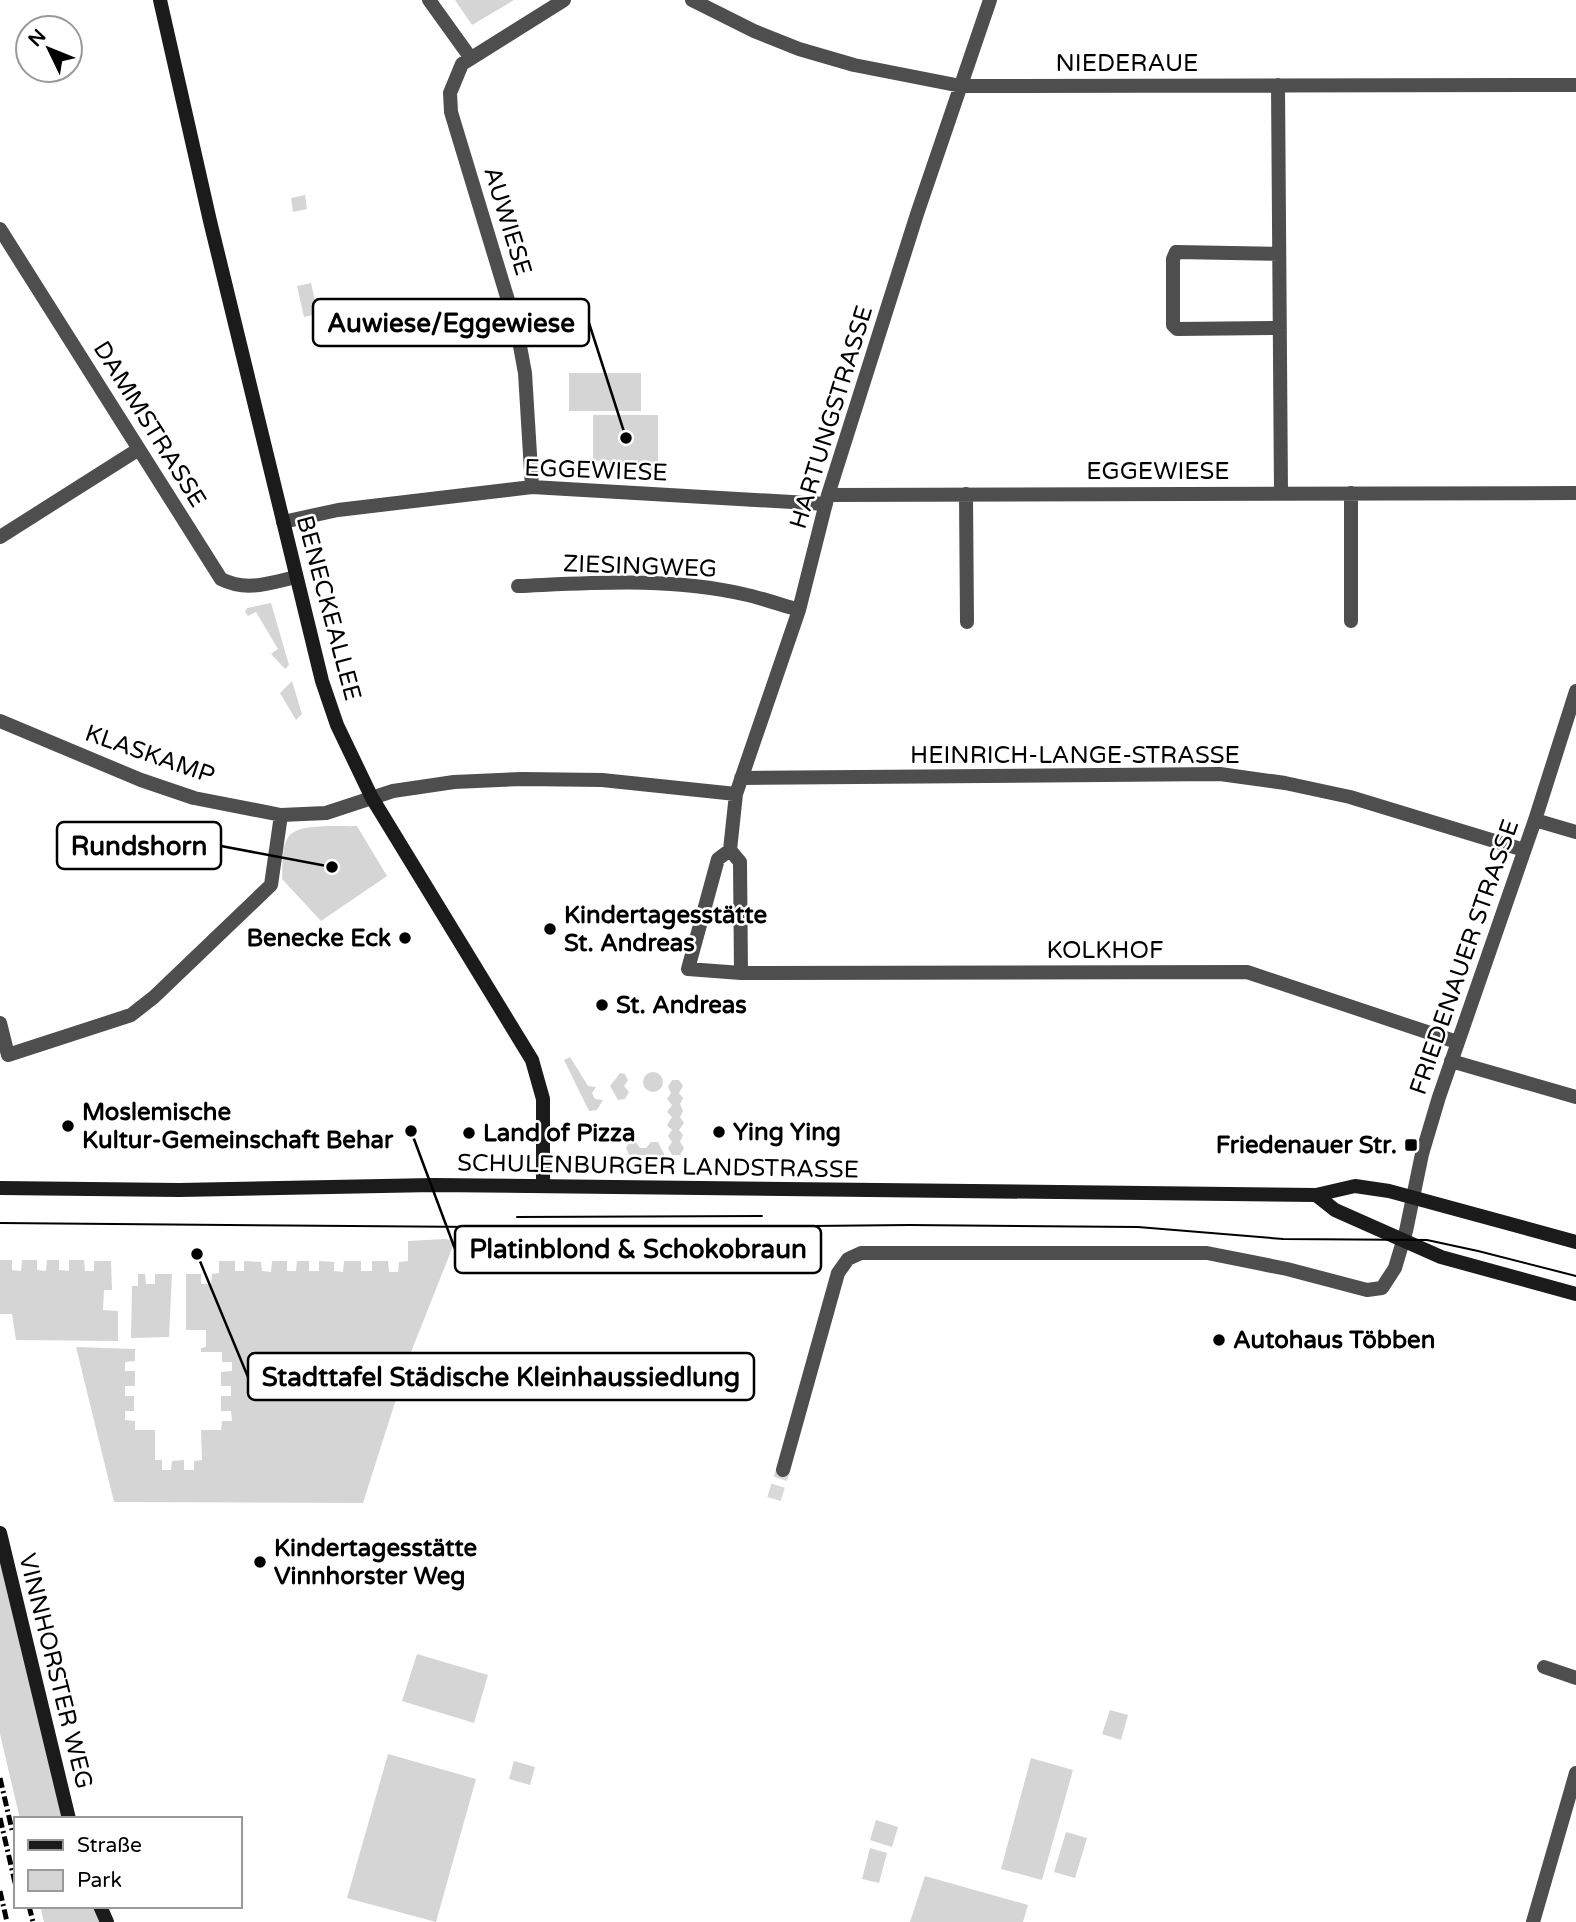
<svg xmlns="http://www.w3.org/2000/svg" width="1576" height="1922" font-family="'Varela Round',sans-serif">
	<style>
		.green { fill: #d5d5d5 }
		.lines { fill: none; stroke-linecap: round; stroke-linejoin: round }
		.street-tunnel { stroke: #d9d9d9; stroke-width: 14; stroke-dasharray: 14 7; stroke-linecap: butt }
		.street { stroke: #4e4e4e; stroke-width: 14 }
		.secondary { stroke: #1b1b1b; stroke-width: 14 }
		.tram { stroke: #000; stroke-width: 2 }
		.rail { stroke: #000; stroke-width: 5; stroke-dasharray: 10 3.5 2 3.5; stroke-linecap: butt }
		.poi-dot { fill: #000; stroke: #fff; stroke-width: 2.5 }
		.labels { text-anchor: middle; stroke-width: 5; stroke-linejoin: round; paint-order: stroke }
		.street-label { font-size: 24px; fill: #000; stroke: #fff }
		.poi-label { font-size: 24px; font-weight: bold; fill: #000; stroke: #fff; text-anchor: start }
		.leader { fill: none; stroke: #000; stroke-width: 2.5 }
		.callout-dot { fill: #000; stroke: #fff; stroke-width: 2.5 }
		.callout { fill: #fff; stroke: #000; stroke-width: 2.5 }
		.callout-label { font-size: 26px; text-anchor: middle; font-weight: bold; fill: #000 }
	</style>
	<rect width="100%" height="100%" fill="#fff"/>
	<!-- green -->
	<path class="green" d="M455,0h59l-42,25z
		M305,195l2,14 -14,3 -2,-14z
		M311,283l7,31 -14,3 -7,-31z
		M569,373h72v38h-72z
		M593,415h65v56h-48l-1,-11 -16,1z
		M271,603l18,62 -4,4 -14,-15 7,-5 -22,-37 -8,4 -3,-4 2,-4z
		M292,681l10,33 -6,6 -16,-27z
		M357,826l30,50 -66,45 -39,-42c1,-11 -1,-29 5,-40 8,-17 53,-12 70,-13z
		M570,1057l18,29 8,1 -4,6 3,6 8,1 -6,10 -8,1 -25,-51z
		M643 1082a10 10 0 1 1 20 0a10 10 0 1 1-20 0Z
		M620,1073l5,1 3,6 -4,6 5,6 -4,7 -7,1 -8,-14z
		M672,1080h7l4,6 -4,7 4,5 -3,6 3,7 -3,6 4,6 -5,7 4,5 -3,7 4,6 -4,7h-8l-4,-7 4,-6 -4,-6 4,-6 -5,-5 5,-8 -5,-5 5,-7 -5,-6 4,-6 -3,-6z
		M629,1142h7l4,6h6l5,-6h7l6,12 -1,6h-11l-4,-5h-19l-3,-7z
		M445,1239l10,2 -44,111 -48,151 -249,-1 -38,-155 59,2v12l-10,1v9h10v15h-10v10h9v15h-9v9l10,1v9h20v30h7v10h9l1,-9 12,-1v10h10v-9l8,-1 -1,-30h20l1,-9h10l-1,-10h-10v-15h10v-10h-10v-14l11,-1v-9h-10v-10h-21v-4l5,-1v-17h-20v-56h15v10h10l1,-10 7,-1v-12h16v10h9v-10l17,1 1,9 9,1 1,-11h15v10h9l1,-10h12v10h10v-10l15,1v9l9,1 1,-11h17v10h11v-10h16l1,11h9l1,-10 9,-1v-20z
		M0,1260h12v10l9,1 1,-11h15v10l9,1 1,-11h12v10l10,1v-11h15l1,11h9v-10h17l1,29h-8l-1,20 15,1v30l-102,-1 -4,-26h-12z
		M138,1274h7l1,10h9v-10h17l-3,63 -38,1 1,-52h6z
		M0,1533l69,286h-49l-20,-85z
		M417,1654l71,21 -14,48 -72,-22z
		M1110,1710l18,5 -7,25 -19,-6z
		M388,1754l88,25 -40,143 -89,-24z
		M1031,1758l42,12 -31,110 -41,-11z
		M514,1761l21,6 -5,18 -21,-6z
		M876,1820l22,7 -6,20 -22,-7z
		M1066,1832l21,6 -12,40 -21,-6z
		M870,1848l17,5 -8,30 -17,-4z
		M925,1876l103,29 -5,17h-113z
		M40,1906h60l7,16h-63z"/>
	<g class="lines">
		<!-- street-tunnel -->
		<path class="street-tunnel" d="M774,1499l9,-29"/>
		<!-- street -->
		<path class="street" d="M429,0l41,57
			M692,0l62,31 45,18 55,16 107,21 615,-1
			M1278,85l3,408
			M0,229l221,350c26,13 48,4 75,-2
			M1279,254l-103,-2 -3,7v66l4,4 103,-1
			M532,487l-7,-114 -8,-43 -66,-218 -1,-19 12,-29 102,-64
			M1351,493v128
			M966,494l1,128
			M828,495l748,-2
			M283,522l55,-12 194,-23 294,17
			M0,537l139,-88
			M518,586c74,-3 152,-9 225,8 19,4 38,11 56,16
			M0,721l141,59 53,18 87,17 45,-2 67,-22 61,-9 68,-3 80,1 134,14
			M741,778l479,-4 65,9 65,14 174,53
			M1535,820l41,12
			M730,850l-12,9 -30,110 53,4 -1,-111 -10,-12 6,-56 63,-184 29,-115 89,-281 73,-214
			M741,973l506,-1 210,70
			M0,1023l8,32 123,-40 23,-18 117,-112 10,-70
			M1451,1061l125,36
			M783,1470l55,-197 10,-14 13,-6h346l80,16 80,21 15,-2 13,-20 11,-37 16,-77 17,-57 96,-277 41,-129
			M1544,1667l32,11
			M1533,1922l43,-149"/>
		<!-- secondary -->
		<path class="secondary" d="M160,0l50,221 112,460 15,44 35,73 160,262 11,39v87
			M0,1188l179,2 254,-5 883,10 39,-9 34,5 187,51
			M1316,1195l19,15 106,47 135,37
			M0,1533l69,286
			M100,1906l7,16"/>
		<!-- tram -->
		<path class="tram" d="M517,1217l245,-1
			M0,1223l596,5 313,-3 229,2 145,12 144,1 51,11 98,25"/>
		<!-- rail -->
		<path class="rail" d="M0,1778l12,52
			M0,1818l16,69
			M0,1891l7,31
			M29,1906l4,16"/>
	</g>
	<!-- markers -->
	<g class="poi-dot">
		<circle cx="550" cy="929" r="7"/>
		<circle cx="405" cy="938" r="7"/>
		<circle cx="602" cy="1005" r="7"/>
		<circle cx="68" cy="1126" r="7"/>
		<circle cx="719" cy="1132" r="7"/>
		<circle cx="469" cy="1133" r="7"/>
		<rect x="1404" y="1138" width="14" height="14" rx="3.5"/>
		<circle cx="1219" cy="1340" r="7"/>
		<circle cx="260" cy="1562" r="7"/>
	</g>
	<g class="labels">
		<!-- street labels -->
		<g class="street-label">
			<text x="1127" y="71">NIEDERAUE</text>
			<text transform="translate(508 221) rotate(73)" y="8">AUWIESE</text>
			<text transform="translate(831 417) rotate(-73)" y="8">HARTUNGSTRASSE</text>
			<text transform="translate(150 424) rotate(58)" y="8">DAMMSTRASSE</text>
			<text transform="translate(596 470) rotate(2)" y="8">EGGEWIESE</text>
			<text x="1158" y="479">EGGEWIESE</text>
			<text transform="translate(640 566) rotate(2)" y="8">ZIESINGWEG</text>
			<text transform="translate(329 608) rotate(75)" y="8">BENECKEALLEE</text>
			<text transform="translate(150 754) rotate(19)" y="8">KLASKAMP</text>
			<text x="1075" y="763">HEINRICH-LANGE-STRASSE</text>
			<text x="1105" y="958">KOLKHOF</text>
			<text transform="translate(1464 957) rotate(-71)" y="8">FRIEDENAUER STRASSE</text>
			<text transform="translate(658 1166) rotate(1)" y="8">SCHULENBURGER LANDSTRASSE</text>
			<text transform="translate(56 1671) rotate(76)" y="8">VINNHORSTER WEG</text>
		</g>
		<!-- poi labels -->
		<g class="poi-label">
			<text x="564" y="923">Kindertagesstätte<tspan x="564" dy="28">St. Andreas</tspan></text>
			<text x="391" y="946" text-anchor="end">Benecke Eck</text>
			<text x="616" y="1013">St. Andreas</text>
			<text x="82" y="1120">Moslemische<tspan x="82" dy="28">Kultur-Gemeinschaft Behar</tspan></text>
			<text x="733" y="1140">Ying Ying</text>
			<text x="483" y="1141">Land of Pizza</text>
			<text x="1397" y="1153" text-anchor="end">Friedenauer Str.</text>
			<text x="1233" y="1348">Autohaus Többen</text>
			<text x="274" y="1556">Kindertagesstätte<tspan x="274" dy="28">Vinnhorster Weg</tspan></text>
		</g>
	</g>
	<!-- callouts -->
	<path class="leader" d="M626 438L589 323M332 867L221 846M411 1131L455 1249M197 1254L248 1377"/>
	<g class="callout-dot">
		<circle cx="626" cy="438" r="7"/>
		<circle cx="332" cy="867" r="7"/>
		<circle cx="411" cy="1131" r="7"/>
		<circle cx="197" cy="1254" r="7"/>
	</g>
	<g class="callout">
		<rect x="313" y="299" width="276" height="47" rx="7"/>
		<rect x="57" y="822" width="164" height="47" rx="7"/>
		<rect x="455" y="1226" width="366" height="47" rx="7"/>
		<rect x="248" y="1353" width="506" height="47" rx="7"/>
	</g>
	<g class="callout-label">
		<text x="451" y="332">Auwiese/Eggewiese</text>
		<text x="139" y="855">Rundshorn</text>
		<text x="638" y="1258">Platinblond &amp; Schokobraun</text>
		<text x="501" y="1386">Stadttafel Städische Kleinhaussiedlung</text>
	</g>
	<!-- legend -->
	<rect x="14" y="1817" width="228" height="91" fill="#ffffff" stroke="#999999" stroke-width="2"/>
	<rect x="28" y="1840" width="35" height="10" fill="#1b1b1b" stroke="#999999" stroke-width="2"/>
	<text x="77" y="1852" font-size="21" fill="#000000">Straße</text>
	<rect x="28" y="1870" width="35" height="21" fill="#d5d5d5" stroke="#999999" stroke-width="2"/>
	<text x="77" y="1887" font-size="21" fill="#000000">Park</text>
	<!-- north arrow -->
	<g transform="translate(49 49) rotate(313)"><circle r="33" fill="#ffffff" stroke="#999999" stroke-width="2"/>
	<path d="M0-5L12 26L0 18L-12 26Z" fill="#000000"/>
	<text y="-10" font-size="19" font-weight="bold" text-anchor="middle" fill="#000000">N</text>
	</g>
</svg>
